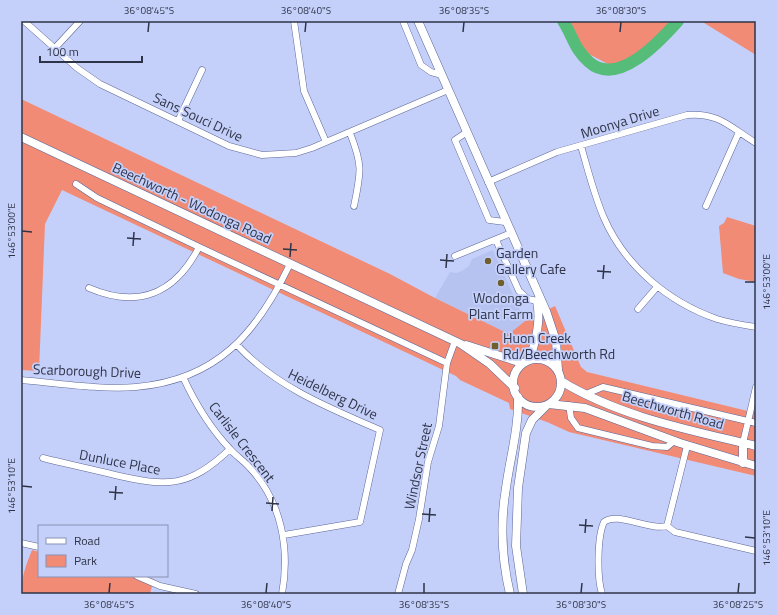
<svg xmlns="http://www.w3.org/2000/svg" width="777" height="615" font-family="'Titillium Web',sans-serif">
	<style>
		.built { fill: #b6c3f1 }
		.green { fill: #f18b75 }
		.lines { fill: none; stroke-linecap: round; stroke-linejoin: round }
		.river { stroke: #55bc79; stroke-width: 12 }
		.street-casing { stroke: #5c6795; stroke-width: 7 }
		.secondary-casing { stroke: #5c6795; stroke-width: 9 }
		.street { stroke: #fff; stroke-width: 6 }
		.secondary { stroke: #fff; stroke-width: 8 }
		.ticks { fill: none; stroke: #2e3448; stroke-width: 1.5 }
		.poi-dot { fill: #6e5f2c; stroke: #c5d0fa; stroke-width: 1.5 }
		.labels { text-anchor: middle; stroke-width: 3.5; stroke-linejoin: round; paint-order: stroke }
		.street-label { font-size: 14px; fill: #2e3448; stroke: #c5d0fa }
		.poi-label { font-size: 14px; fill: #2e3448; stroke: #c5d0fa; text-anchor: start }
		.neatline { fill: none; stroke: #2e3448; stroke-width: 1.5 }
		.ticks-label { font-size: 10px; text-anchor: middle; fill: #2e3448 }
	</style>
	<rect width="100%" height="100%" fill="#c5d0fa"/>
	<!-- built -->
	<path class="built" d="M493,250l32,71 -16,13 -74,-36 15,-26 7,1 6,-3 6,-4 3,-7z"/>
	<!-- green -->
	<path class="green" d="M557,21h125l-18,11 -19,18 -23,15 -10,1 -31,-16z
		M701,21h55v34z
		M21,99l369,175 45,24 74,36 16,-13 30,-15 26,61 6,5 169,41v63l-187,-44 -22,-10 -37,-13 -1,-6 -49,-23 -4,-4 -394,-186 -17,34 -6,147 -18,-1z
		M727,217l29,9v56l-17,-3 -16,-6 -4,-47 5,-3z
		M32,550l7,2v24h102l13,3 -4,15h-129c0,-16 5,-29 11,-44z"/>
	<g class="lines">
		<!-- river -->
		<path class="river" d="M563,21c10,15 11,28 26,41 29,26 72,-22 89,-41"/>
		<!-- street casing -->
		<g class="street-casing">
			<path id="street" d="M24,21l53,47 23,16 129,62 33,9 34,-2 16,-5 136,-58
				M294,21l10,70 22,51
				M403,21l18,44 10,7 11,3
				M55,48l25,-27
				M178,121l24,-51
				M467,132l-12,8 34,80 16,2
				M350,133c13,33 11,39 4,73
				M581,146c7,24 13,49 23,72 21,48 64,84 113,101 13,4 26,6 39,8
				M488,182l69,-30 130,-37c32,-3 44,13 69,28
				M76,184l21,14 102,49 248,116
				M706,206l33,-74
				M496,240l23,51 9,8 9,2
				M455,256l56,-23
				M89,288c49,21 86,6 110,-41
				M638,309l19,-22
				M237,345c39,42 92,63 143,85l-20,92 -76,13
				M183,377c12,26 28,52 47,72 6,7 14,12 20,19 32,34 40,82 32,126
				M21,380c35,3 81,10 115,7 81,-7 121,-54 154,-123
				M586,394l17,-7 153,36
				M569,405l2,13 7,10 74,18 15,1 7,-6
				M743,443l13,-56
				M43,458c24,6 48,11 72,17 52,12 74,13 115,-26
				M667,526l20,-80
				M21,543l18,4
				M137,576l23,10 36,8
				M398,594l8,-30 6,-14 7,-31 9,-57 11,-36 8,-63 8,-22
				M602,594c-5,-16 -5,-57 2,-72 13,-11 45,9 63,4l8,6 81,19"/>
		</g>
		<!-- secondary casing -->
		<g class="secondary-casing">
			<path id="secondary" d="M418,21l128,290 10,30 2,29
				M21,137l440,207 29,20 25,24
				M466,345l56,18
				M513 383a24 24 0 1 1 48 0a24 24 0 1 1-48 0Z
				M530,359c6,-20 11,-38 7,-58
				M561,381c59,36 129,49 195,65
				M549,404l36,4 95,35 76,23
				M743,443v20
				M510,594c-8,-34 -10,-71 -4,-106 4,-30 13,-60 12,-91
				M523,594l-7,-48 2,-58 8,-55 6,-13 13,-13"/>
		</g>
		<!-- street -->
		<use href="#street" class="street"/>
		<!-- secondary -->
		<use href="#secondary" class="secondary"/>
	</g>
	<!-- ticks -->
	<path class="ticks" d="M148,32l1,-10M305,32l1,-10M463,32l1,-10M620,32l1,-10M22,231l10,1M127,238l14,1M133,246l1,-14M283,249l14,1M290,257l1,-14M440,260l14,1M446,268l1,-14M597,271l14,1M603,279l1,-14M745,282h10M22,486l10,1M109,492l14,1M115,500l1,-14M266,503l13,1M272,511l1,-14M422,514l14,1M429,522l1,-14M579,525l14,1M585,533l1,-14M745,537l10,1M109,593l1,-10M266,593l1,-10M424,593v-10M581,593l1,-10M738,593l1,-10"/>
	<!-- markers -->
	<g class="poi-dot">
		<circle cx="488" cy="261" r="4"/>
		<circle cx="501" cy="283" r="4"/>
		<rect x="491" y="342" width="8" height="8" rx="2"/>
	</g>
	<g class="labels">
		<!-- street labels -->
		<g class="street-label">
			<text transform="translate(198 117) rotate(25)" y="5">Sans Souci Drive</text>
			<text transform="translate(620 122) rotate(-17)" y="5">Moonya Drive</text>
			<text transform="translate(192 203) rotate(25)" y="5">Beechworth - Wodonga Road</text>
			<text transform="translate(87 371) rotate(2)" y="5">Scarborough Drive</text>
			<text transform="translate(333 394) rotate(26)" y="5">Heidelberg Drive</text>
			<text transform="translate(673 410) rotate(16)" y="5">Beechworth Road</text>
			<text transform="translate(242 442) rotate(52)" y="5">Carlisle Crescent</text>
			<text transform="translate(120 462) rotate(11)" y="5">Dunluce Place</text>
			<text transform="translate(418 466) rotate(-78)" y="5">Windsor Street</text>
		</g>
		<!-- poi labels -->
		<g class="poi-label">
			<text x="496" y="258">Garden<tspan x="496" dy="16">Gallery Cafe</tspan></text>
			<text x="501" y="303" text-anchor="middle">Wodonga<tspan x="501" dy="16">Plant Farm</tspan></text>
			<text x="503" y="343">Huon Creek<tspan x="503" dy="16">Rd/Beechworth Rd</tspan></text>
		</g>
	</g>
	<!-- border -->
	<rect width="777" height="615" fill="none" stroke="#c5d0fa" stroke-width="44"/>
	<!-- legend -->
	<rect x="38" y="525" width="130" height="52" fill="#c5d0fa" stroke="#8992b3"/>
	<rect x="46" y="538" width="20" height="6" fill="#ffffff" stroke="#8992b3"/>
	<text x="74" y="545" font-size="12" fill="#2e3448">Road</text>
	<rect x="46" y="555" width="20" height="12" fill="#f18b75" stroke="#8992b3"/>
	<text x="74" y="565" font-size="12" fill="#2e3448">Park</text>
	<!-- scale -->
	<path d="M40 56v6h102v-6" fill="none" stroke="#2e3448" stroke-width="2"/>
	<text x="46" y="56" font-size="12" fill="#2e3448" stroke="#c5d0fa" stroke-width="3" paint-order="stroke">100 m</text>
	<rect x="22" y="22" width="733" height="571" class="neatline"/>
	<g class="ticks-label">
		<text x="149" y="14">36°08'45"S</text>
		<text x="306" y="14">36°08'40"S</text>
		<text x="464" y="14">36°08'35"S</text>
		<text x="621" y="14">36°08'30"S</text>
		<text transform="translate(11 231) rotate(-90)" y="4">146°53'00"E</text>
		<text transform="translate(766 282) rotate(-90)" y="4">146°53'00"E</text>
		<text transform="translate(11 486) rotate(-90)" y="4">146°53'10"E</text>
		<text transform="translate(766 538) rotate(-90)" y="4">146°53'10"E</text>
		<text x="109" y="608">36°08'45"S</text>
		<text x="266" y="608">36°08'40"S</text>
		<text x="424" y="608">36°08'35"S</text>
		<text x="581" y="608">36°08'30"S</text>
		<text x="738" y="608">36°08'25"S</text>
	</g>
</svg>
